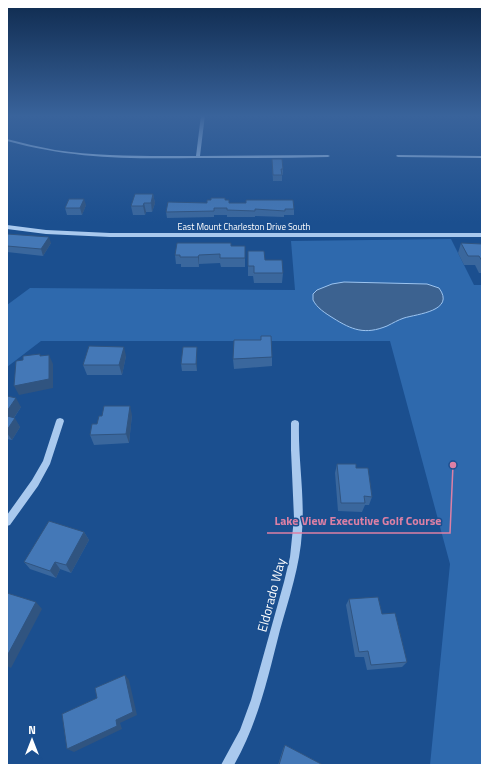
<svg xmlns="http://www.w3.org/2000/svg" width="489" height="772" font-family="'Titillium Web',sans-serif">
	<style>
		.green { fill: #2e69ad }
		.water { fill: #3c6290; stroke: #9cc4f0 }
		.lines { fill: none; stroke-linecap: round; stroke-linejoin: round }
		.minor { fill: #a9c9ee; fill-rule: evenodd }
		.wall { fill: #3a679d }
		.shaded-wall { fill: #305480 }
		.building { fill: #4478b7; stroke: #305480 }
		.labels { text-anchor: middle; stroke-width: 3; stroke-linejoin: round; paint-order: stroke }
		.far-street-label { font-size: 9px; fill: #fff; stroke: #1b4f8f }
		.near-street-label { font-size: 13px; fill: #fff; stroke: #1b4f8f }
		.leader { fill: none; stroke: #dd80a5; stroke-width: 1.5 }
		.callout-dot { fill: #dd80a5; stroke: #1b4f8f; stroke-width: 1.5 }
		.callout-label { font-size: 12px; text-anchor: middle; font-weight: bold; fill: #dd80a5; stroke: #1b4f8f; stroke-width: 3; stroke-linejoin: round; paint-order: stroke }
	</style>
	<rect width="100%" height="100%" fill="#1b4f8f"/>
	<!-- green -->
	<path class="green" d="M451,239l23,46h8v480h-52l20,-201 -60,-223h-349l-34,26v-62l23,-17 265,2 -4,-49z"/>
	<!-- water -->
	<path class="water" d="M344,282l83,2 12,4c17,23 -22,26 -35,30 -6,2 -11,5 -17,8 -22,9 -35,4 -54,-8 -8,-5 -16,-10 -20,-18v-6l4,-4 15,-6z"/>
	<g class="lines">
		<!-- minor -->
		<path class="minor" d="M201,115h4l-5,41 128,-1 2,1 -2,1c-44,1 -87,1 -131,1 -67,1 -124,1 -190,-17v-2c16,4 32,8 48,11 47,7 94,6 141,6z
			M397,155l85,1v2l-84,-1 -2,-1z
			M7,225l39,5 64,3h372v4h-372l-64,-3 -39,-5z
			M60,418l3,1 1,2 -14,43 -12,22 -28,39 -3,1v-11l25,-35 11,-19 13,-40 1,-2z
			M295,420l3,1 1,2c-1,37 6,73 3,109 -2,34 -13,66 -22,98 -12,47 -22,93 -46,135h-13l19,-35 11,-30 33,-118 6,-25 4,-39 -3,-68v-27l1,-2z"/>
	</g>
	<!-- wall -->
	<path class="wall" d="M272,159l11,10v6h-1v6h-9l-1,-17z
		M153,194l2,9 -3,9h-6l-1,3h-12l-2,-9z
		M225,200l4,3 65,6v6h-10v2l-29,-1v1h-28v-2h-13v2l-47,1 -1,-6 41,-9z
		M86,205l-4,10h-15l-2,-7z
		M7,234l44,9 -8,13 -36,-4z
		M461,243l21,1v29h-3l-4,-8h-11l-6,-12z
		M231,246h14v21h-24l-1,-4 -21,1v3h-18v-3h-5l-1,-9z
		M248,251l17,9 18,13 -1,10h-28l-1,-7h-5z
		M197,353v18h-15l-1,-7z
		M126,356l-4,19h-35l-4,-10z
		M272,357v9l-38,3 -1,-10z
		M7,396l14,11 -7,11 6,9 -8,13 -5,-1z
		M132,415l-3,28 -35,2 -4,-10 7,-11z
		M337,464l19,4 16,29 -3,8h-4l-3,7 -24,-1 -3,-38z
		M84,532l5,8 -18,33 -11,-4 -4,9 -26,-9 -6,-7z
		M349,599l33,15 25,48 -5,5 -35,3 -3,-13h-9l-9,-52z
		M285,745l38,20h-45l5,-16z"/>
	<!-- shaded-wall -->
	<path class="shaded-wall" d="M153,194l2,9 -3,9 -1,-9z
		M84,199l2,6 -4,10 -2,-7z
		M144,203l2,9 -1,3 -2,-9z
		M49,237l2,6 -8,13 -2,-7z
		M199,255v12l-1,-10z
		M124,347l2,9 -4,19 -3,-10z
		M197,347v24l-1,-7z
		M49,355l4,9v24l-34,7 -5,-9z
		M16,398l5,9 -12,18 -2,-4v-10z
		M130,406l2,9 -3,28 -3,-9z
		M15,418l5,9 -8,13 -5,-7v-3z
		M84,532l5,8 -18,33 -5,-8z
		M55,562l5,7 -4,9 -6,-7z
		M36,602l6,7 -31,59 -4,-2v-10z
		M125,675l4,5 8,35 -17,8 2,6 -48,23 -7,-3 49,-29z"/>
	<!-- building -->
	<path class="building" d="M272,159h10l1,10h-2l1,6h-9z
		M135,194h18l-2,9h-7l-1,3h-12z
		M211,198h14v2h4v3h17v-3h47l1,9h-9v2l-30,-2v2l-28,-1v-2h-13v3l-48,1 2,-10 39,1v-3h4z
		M69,199h15l-4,9h-15z
		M7,234l42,3 -8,12 -34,-3z
		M177,243h54v3h14v12h-25v-4l-21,1 -1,2h-18v-2h-5z
		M461,243l21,1v17l-3,-5h-11z
		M248,251h16l1,9h17l1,13h-29v-7h-6z
		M261,336h10l1,21 -39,2 1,-19h27z
		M89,346l35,1 -5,18h-36z
		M183,347h14l-1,17h-15z
		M40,354v2l9,-1v24l-35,7 2,-25 7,-1v-4z
		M7,396l9,2 -9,13z
		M104,406h26l-4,28 -36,1 2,-11h5l2,-8h3z
		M7,416l8,2 -8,12z
		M337,464h19v4h12l4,29 -8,-1 1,7h-24z
		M49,521l35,11 -18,33 -11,-3 -5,9 -26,-9z
		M7,593l29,9 -29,54z
		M378,597l4,17 13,-1 12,49 -36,3 -3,-14 -9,1 -10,-53z
		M125,675l8,37 -17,8 1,6 -50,23 -5,-35 35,-16 -2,-10z
		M285,745l38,20h-44z"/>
	<!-- sky -->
	<linearGradient id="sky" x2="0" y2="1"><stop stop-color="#0f2b4f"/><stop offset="0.52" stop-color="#39639b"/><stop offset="1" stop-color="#39639b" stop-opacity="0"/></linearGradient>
	<rect width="489" height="223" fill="url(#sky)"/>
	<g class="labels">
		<!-- far-street labels -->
		<g class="far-street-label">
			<text x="244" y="230">East Mount Charleston Drive South</text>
		</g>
		<!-- near-street labels -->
		<g class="near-street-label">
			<text transform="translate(271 595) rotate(-75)" y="5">Eldorado Way</text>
		</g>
	</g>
	<!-- callouts -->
	<path class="leader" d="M453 465L450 533H267"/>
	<circle class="callout-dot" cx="453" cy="465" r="4"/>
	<g class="callout-label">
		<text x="358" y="525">Lake View Executive Golf Course</text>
	</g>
	<!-- border -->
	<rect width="489" height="772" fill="none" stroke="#ffffff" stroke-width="16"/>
	<!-- north arrow -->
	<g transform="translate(32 740)" stroke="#1b4f8f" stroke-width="3" paint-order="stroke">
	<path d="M0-3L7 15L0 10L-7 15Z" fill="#ffffff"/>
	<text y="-6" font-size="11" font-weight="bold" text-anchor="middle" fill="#ffffff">N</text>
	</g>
</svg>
